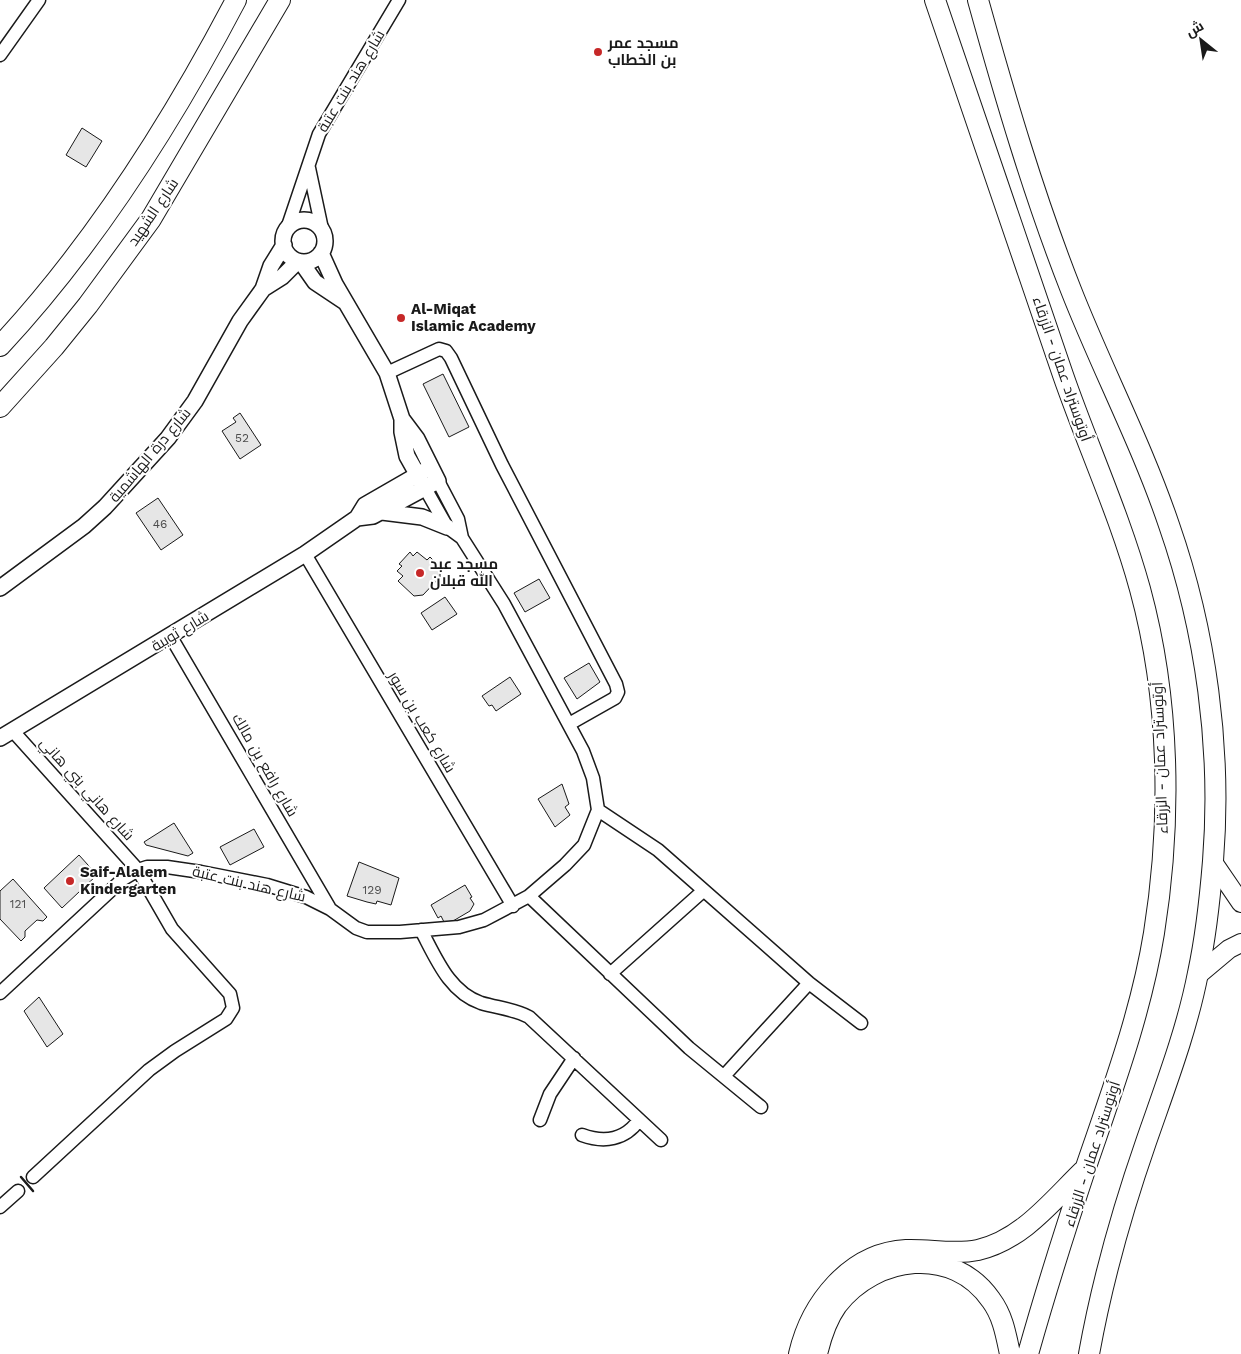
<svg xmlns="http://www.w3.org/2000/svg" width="1241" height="1354" font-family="'Work Sans',Cairo,sans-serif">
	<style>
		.building { fill: #e6e6e6; stroke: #1a1a1a }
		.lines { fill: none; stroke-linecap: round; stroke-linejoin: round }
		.minor-casing { stroke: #1a1a1a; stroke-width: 15 }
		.tertiary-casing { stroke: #1a1a1a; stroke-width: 18 }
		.secondary-casing { stroke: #1a1a1a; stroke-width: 20 }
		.trunk-casing { stroke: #1a1a1a; stroke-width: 22 }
		.minor { stroke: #fff; stroke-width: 12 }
		.tertiary { stroke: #fff; stroke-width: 15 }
		.secondary { stroke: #fff; stroke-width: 18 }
		.trunk { stroke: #fff; stroke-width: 20 }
		.wall { stroke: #1a1a1a; stroke-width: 2.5 }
		.poi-dot { fill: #c62828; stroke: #fff; stroke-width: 2 }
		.labels { text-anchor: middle; stroke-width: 4; stroke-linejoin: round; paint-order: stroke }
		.number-label { font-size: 12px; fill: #4d4d4d }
		.poi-label { font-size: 15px; font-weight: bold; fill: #1a1a1a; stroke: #fff; text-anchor: start }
		.street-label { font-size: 15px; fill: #1a1a1a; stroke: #fff }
	</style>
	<rect width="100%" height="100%" fill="#fff"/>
	<!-- building -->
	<path class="building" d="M82,128l20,13 -16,26 -20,-12z
		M443,374l26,53 -20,10 -26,-53z
		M240,413l21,32 -21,14 -18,-28 14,-9 -3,-4z
		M158,498l25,37 -22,15 -25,-37z
		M410,552l3,4 4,-4 10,8 3,-3 10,10v10l-17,18 -9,1 -16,-15 5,-5 -6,-5 5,-5 -3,-2z
		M539,579l11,19 -25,14 -11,-19z
		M445,597l12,17 -25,16 -11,-17z
		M589,663l11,19 -23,17 -13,-21z
		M510,677l11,17 -25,17 -4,-6 -3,1 -7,-10z
		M562,784l7,20 -4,3 5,8 -15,12 -17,-28z
		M174,823l19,30 -5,3 -42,-11 -2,-3z
		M254,829l10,18 -34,18 -10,-18z
		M79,855l18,20 -35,33 -18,-20z
		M359,862l40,16 -8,27 -14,-4 -1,3 -9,-2 -20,-6z
		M13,879l34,38 -4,4 -6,-1 -12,11v6l-4,4 -21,-22v-28z
		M465,885l7,12 -2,1 4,6 -4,7 -17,10 -9,1 -3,-6 -3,2 -7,-13z
		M39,997l24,37 -16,13 -23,-36z"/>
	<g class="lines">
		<!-- minor casing -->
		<g class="minor-casing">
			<path id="minor" d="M0,55l39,-55
				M309,168l13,61
				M287,229l32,-95 80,-134
				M387,373l52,-24 7,2 5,7 51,107 114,219 2,8 -3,6 -46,26
				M438,481l20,38 4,19
				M305,554l208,352
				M171,637l158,270
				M12,730l126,140 34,59 58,65 3,14 -7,11 -51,32 -26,19 -116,107
				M598,810l60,40 151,133 52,40
				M529,896l160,152 72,59
				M421,930c15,28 28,62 60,73 17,5 33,6 48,14l132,123
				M610,974l93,-83
				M0,993l123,-114 15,-9 9,-3h20l34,5 66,13 39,12 24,12 26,19 11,4h33l59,-5 25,-7 45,-24 36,-31 19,-20 14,-35 -5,-32 -10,-27 -79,-147 -42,-66 -15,-11 -22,-39
				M724,1076l85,-93
				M540,1120l10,-26 24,-36
				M582,1135c22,8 43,5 57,-15
				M0,1207l18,-16"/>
		</g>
		<!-- tertiary casing -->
		<g class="tertiary-casing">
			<path id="tertiary" d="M283 241a21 21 0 1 1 42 0a21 21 0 1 1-42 0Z
				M321,253l14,31 52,89 15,46v13l5,24 18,32
				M301,262l14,20 30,20
				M263,289l19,-12 16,-16
				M382,512l40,5 25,10
				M357,518l16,-2 65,-35 -21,-42 -15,-20
				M0,588l84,-62 21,-19 63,-69 27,-37 45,-80 23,-32 8,-23 13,-21
				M0,738l305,-184 52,-36 8,-13 66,-38"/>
		</g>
		<!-- secondary casing -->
		<g class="secondary-casing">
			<path id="secondary" d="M1213,862l28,41
				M1198,975l31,-26 12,-6"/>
		</g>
		<!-- trunk casing -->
		<g class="trunk-casing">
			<path id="trunk" d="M935,0c42,125 85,250 128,375 25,72 57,141 77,214 30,110 32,231 14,344 -13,80 -41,155 -67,231 -21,63 -41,126 -59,190
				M978,0c27,97 56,196 93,290 31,79 71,155 98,235 37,106 53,224 44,336 -3,37 -7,75 -15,112 -11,57 -33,114 -52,169 -24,69 -44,140 -57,212
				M0,346c95,-102 171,-222 236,-346
				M0,407l54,-60 34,-42 63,-86 129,-219
				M799,1354c12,-51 51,-101 107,-104 24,-1 48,5 72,0 44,-10 74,-49 105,-79
				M817,1354c4,-17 10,-35 20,-49 39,-50 116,-60 154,-5 12,16 15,35 19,54"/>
		</g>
		<!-- minor -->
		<use href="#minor" class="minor"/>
		<!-- tertiary -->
		<use href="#tertiary" class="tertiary"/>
		<!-- secondary -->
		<use href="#secondary" class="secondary"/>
		<!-- trunk -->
		<use href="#trunk" class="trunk"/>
		<!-- wall -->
		<path class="wall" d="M21,1177l12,14"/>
	</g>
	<!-- markers -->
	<g class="poi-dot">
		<circle cx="598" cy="52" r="5"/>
		<circle cx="401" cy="318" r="5"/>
		<circle cx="420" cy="573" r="5"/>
		<circle cx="70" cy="881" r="5"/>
	</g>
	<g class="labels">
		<!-- number labels -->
		<g class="number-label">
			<text x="242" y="442">52</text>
			<text x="160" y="528">46</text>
			<text x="372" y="894">129</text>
			<text x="18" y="908">121</text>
		</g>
		<!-- poi labels -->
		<g class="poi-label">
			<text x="608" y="48">مسجد عمر<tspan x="608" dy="17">بن الخطاب</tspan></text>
			<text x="411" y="314">Al-Miqat<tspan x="411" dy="17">Islamic Academy</tspan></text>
			<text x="430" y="569">مسجد عبد<tspan x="430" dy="17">الله قبلان</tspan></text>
			<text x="80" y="877">Saif-Alalem<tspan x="80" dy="17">Kindergarten</tspan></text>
		</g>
		<!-- street labels -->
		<g class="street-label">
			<text transform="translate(351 81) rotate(-59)" y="5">شارع هند بنت عتبة</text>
			<text transform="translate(153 212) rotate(-56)" y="5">شارع الشهيد</text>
			<text transform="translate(1062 369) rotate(71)" y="5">أوتوستراد عمان - الزرقاء</text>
			<text transform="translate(150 455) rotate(-50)" y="5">شارع درة الهاشمية</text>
			<text transform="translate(180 631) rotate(-31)" y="5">شارع ثويبة</text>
			<text transform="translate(422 722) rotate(59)" y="5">شارع كعب بن سور</text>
			<text transform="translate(1160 758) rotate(-92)" y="5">أوتوستراد عمان - الزرقاء</text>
			<text transform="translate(265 765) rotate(60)" y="5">شارع رافع بن مالك</text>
			<text transform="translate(87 789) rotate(48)" y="5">شارع هاني بني هاني</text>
			<text transform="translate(249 884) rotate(13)" y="5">شارع هند بنت عتبة</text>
			<text transform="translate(1092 1154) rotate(-72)" y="5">أوتوستراد عمان - الزرقاء</text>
		</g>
	</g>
	<!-- north arrow -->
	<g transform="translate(1201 40) rotate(330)" stroke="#ffffff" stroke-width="4" paint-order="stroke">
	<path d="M0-4L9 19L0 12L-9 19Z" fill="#1a1a1a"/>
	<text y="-8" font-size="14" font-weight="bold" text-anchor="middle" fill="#1a1a1a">ش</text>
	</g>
</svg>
